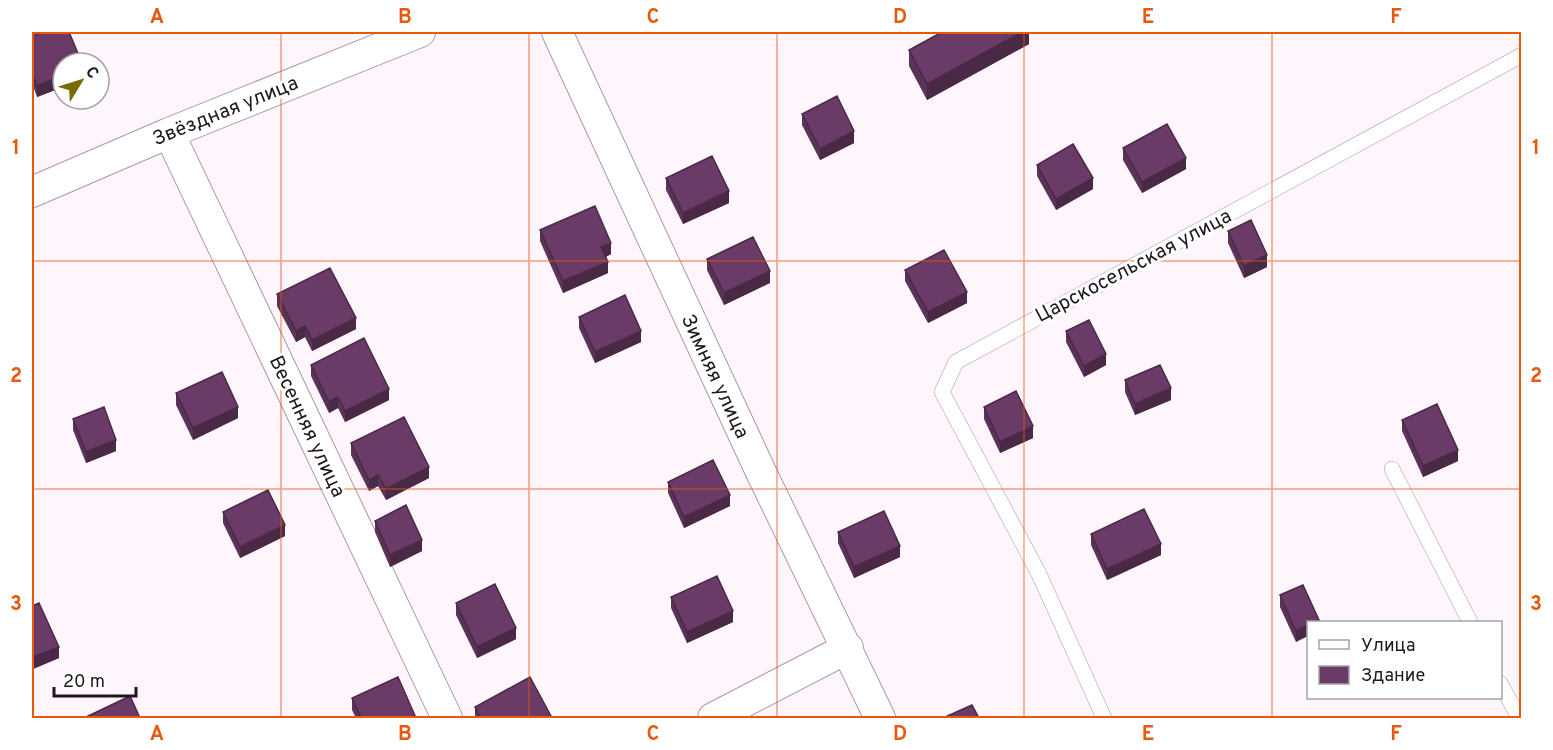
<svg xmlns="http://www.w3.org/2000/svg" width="1553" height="750" font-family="Overpass,sans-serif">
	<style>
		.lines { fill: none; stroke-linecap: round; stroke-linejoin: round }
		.lane-casing { stroke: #ac98aa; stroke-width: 16 }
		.street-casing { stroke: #ac98aa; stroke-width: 32 }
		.lane { stroke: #fff; stroke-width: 15 }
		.street { stroke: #fff; stroke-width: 30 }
		.wall { fill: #5a3358 }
		.shaded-wall { fill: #4a2947 }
		.building { fill: #693b66; stroke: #4a2947; stroke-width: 1.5 }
		.grid { fill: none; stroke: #e8590c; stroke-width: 1.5; stroke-opacity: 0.55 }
		.labels { text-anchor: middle; stroke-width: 6; stroke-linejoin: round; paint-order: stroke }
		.street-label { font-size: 20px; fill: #1f171e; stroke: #fff }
		.neatline { fill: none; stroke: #e8590c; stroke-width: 2 }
		.grid-label { font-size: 20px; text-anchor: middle; font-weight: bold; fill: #e8590c }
	</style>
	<rect width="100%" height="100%" fill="#fef5fd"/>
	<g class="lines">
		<!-- lane casing -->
		<g class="lane-casing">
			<path id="lane" d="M1392,469l78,153
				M1500,683l19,35
				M1104,718l-65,-144 -97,-182 14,-30 566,-307"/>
		</g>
		<!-- street casing -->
		<g class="street-casing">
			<path id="street" d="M557,32l203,438 120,248
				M169,133l278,585
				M32,192l137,-59 251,-101
				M713,718l135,-70"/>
		</g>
		<!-- lane -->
		<use href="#lane" class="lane"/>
		<!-- street -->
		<use href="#street" class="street"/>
	</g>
	<!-- wall -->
	<path class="wall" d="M1029,32v12l-102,56 -18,-34v-16z
		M32,36l31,27v24l-26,10 -5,-14z
		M802,114l52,29 -34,17 -18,-35z
		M1123,148l63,21 -44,24 -19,-33z
		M1037,165l56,24 -37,21 -19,-34z
		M666,178l63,25 -46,21 -17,-34z
		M540,230l71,24 -5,3 2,16 -45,20 -23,-52z
		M1228,231l39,36 -23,11 -16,-35z
		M707,259l63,24 -46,22 -17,-35z
		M905,270l62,33 -39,20 -23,-42z
		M277,294l79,35 -44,22 -7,-14 -9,5 -19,-36z
		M579,317l62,25 -46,21 -16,-35z
		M1066,331l40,34 -22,12 -18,-35z
		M311,365l78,35 -44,22 -7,-14 -9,5 -18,-37z
		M1125,380l46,20 -36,15 -10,-23z
		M176,393l62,25 -45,22 -17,-35z
		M984,407l49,31 -33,15 -16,-34z
		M73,419l43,32 -30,12 -13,-33z
		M1402,420l56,41 -35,16 -21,-46z
		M351,443l78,35 -43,22 -8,-14 -9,5 -18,-36z
		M668,482l62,24 -46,22 -16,-35z
		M223,512l62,24 -45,22 -17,-35z
		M375,521l47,30 -32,16 -15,-35z
		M838,532l62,25 -46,21 -16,-35z
		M1091,534l70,21 -54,25 -16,-35z
		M1280,595l39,27 -23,20 -16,-35z
		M671,597l62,25 -46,21 -16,-35z
		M456,603l60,36 -39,19 -21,-43z
		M32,606l27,52 -26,11 -1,-5z
		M352,698l64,20h-60l-4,-8z
		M475,707l77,11h-77z"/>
	<!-- shaded-wall -->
	<path class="shaded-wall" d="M1022,32h7v12l-102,56v-16z
		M63,75v12l-26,10v-11z
		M854,131v12l-34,17v-11z
		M1186,158v11l-44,24v-11z
		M1093,178v11l-37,21v-11z
		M729,191v12l-46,21v-11z
		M611,243v11l-10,5v-12z
		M1267,255v12l-23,11v-12z
		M608,262v11l-45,20v-12z
		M770,271v12l-46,22v-12z
		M967,292v11l-39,20v-11z
		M356,318v11l-44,22v-11z
		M305,326v11l-9,5v-11z
		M641,331v11l-46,21v-11z
		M1106,354v11l-22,12v-11z
		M1171,388v12l-36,15v-11z
		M389,389v11l-44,22v-11z
		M338,397v11l-9,5v-11z
		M238,407v11l-45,22v-12z
		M1033,426v12l-33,15v-11z
		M116,440v11l-30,12v-11z
		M1458,450v11l-35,16v-11z
		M429,467v11l-43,22v-11z
		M378,475v11l-9,5v-11z
		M730,495v11l-46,22v-11z
		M285,525v11l-45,22v-11z
		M422,540v11l-32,16v-12z
		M1161,544v11l-54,25v-11z
		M900,546v11l-46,21v-11z
		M733,611v11l-46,21v-11z
		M1308,625v11l-12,6v-11z
		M516,628v11l-39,19v-11z
		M59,647v11l-26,11v-12z"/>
	<!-- building -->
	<path class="building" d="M43,32h26l13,31h-19v12l-26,11 -5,-14v-36z
		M942,32h80l-95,52 -18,-34z
		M837,96l17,35 -34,18 -18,-35z
		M1167,124l19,34 -44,24 -19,-34z
		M1073,144l20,34 -37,21 -19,-34z
		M712,156l17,35 -46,22 -17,-35z
		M595,206l16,37 -10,4 7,15 -45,19 -23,-51z
		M1251,220l16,35 -23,11 -16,-35z
		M753,237l17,34 -46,22 -17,-34z
		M944,250l23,42 -39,20 -23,-42z
		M330,268l26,50 -44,22 -7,-14 -9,5 -19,-37z
		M625,295l16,36 -46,21 -16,-35z
		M1089,320l17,34 -22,12 -18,-35z
		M364,338l25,51 -44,22 -7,-14 -9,5 -18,-37z
		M1160,365l11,23 -36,16 -10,-24z
		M222,372l16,35 -45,21 -17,-35z
		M1016,391l17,35 -33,16 -16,-35z
		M1437,404l21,46 -35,16 -21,-46z
		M104,407l12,33 -30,12 -13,-33z
		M404,417l25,50 -43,22 -8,-14 -9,5 -18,-37z
		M713,460l17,35 -46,22 -16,-35z
		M268,490l17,35 -45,22 -17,-35z
		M406,505l16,35 -32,15 -15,-34z
		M1144,509l17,35 -54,25 -16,-35z
		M884,511l16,35 -46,21 -16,-35z
		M717,576l16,35 -46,21 -16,-35z
		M495,584l21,44 -39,19 -21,-44z
		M1303,585l16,35 -5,2h-6v3l-12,6 -16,-36z
		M39,603l20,44 -26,10 -1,-4v-47z
		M398,677l18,41h-55l-9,-20z
		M530,677l22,41h-71l-6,-11z
		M130,696l10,22h-56z
		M972,705l7,13h-36z"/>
	<!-- grid -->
	<path class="grid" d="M281,32v686M529,32v686M777,32v686M1024,32v686M1272,32v686M32,261h1490M32,489h1490"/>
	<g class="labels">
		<!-- street labels -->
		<g class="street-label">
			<text transform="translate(225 110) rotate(-22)" y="7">Звёздная улица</text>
			<text transform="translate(1133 265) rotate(-28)" y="7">Царскосельская улица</text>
			<text transform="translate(716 376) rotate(65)" y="7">Зимняя улица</text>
			<text transform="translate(308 426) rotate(65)" y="7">Весенняя улица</text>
		</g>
	</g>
	<!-- border -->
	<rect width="1553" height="750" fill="none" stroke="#ffffff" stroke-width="66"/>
	<!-- legend -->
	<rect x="1307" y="621" width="195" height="78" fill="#ffffff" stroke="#a5a2a5" stroke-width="1.5"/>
	<rect x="1319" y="640" width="30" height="9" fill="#ffffff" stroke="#a5a2a5" stroke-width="1.5"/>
	<text x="1361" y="651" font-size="18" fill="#1f171e">Улица</text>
	<rect x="1319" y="666" width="30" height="18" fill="#693b66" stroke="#a5a2a5" stroke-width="1.5"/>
	<text x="1361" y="681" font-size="18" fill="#1f171e">Здание</text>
	<!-- north arrow -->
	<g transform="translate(81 81) rotate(52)"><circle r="28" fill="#ffffff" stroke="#a5a2a5" stroke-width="1.5"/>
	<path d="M0-4.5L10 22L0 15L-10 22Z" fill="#796c07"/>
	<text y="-9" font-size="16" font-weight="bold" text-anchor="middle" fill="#1f171e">С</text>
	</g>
	<!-- scale -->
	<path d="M54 687v9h82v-9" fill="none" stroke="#1f171e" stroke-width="3"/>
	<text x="63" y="687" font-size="18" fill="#1f171e" stroke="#ffffff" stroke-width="4.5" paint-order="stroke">20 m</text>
	<rect x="33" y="33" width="1487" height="684" class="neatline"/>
	<g class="grid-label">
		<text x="157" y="23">A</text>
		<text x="405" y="23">B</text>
		<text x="653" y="23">C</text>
		<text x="900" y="23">D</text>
		<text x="1148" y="23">E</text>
		<text x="1396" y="23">F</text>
		<text x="16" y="154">1</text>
		<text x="1536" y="154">1</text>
		<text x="16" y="382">2</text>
		<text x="1536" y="382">2</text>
		<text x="16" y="610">3</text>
		<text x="1536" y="610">3</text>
		<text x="157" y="740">A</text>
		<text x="405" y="740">B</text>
		<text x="653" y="740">C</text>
		<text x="900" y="740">D</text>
		<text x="1148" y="740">E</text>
		<text x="1396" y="740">F</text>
	</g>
</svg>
